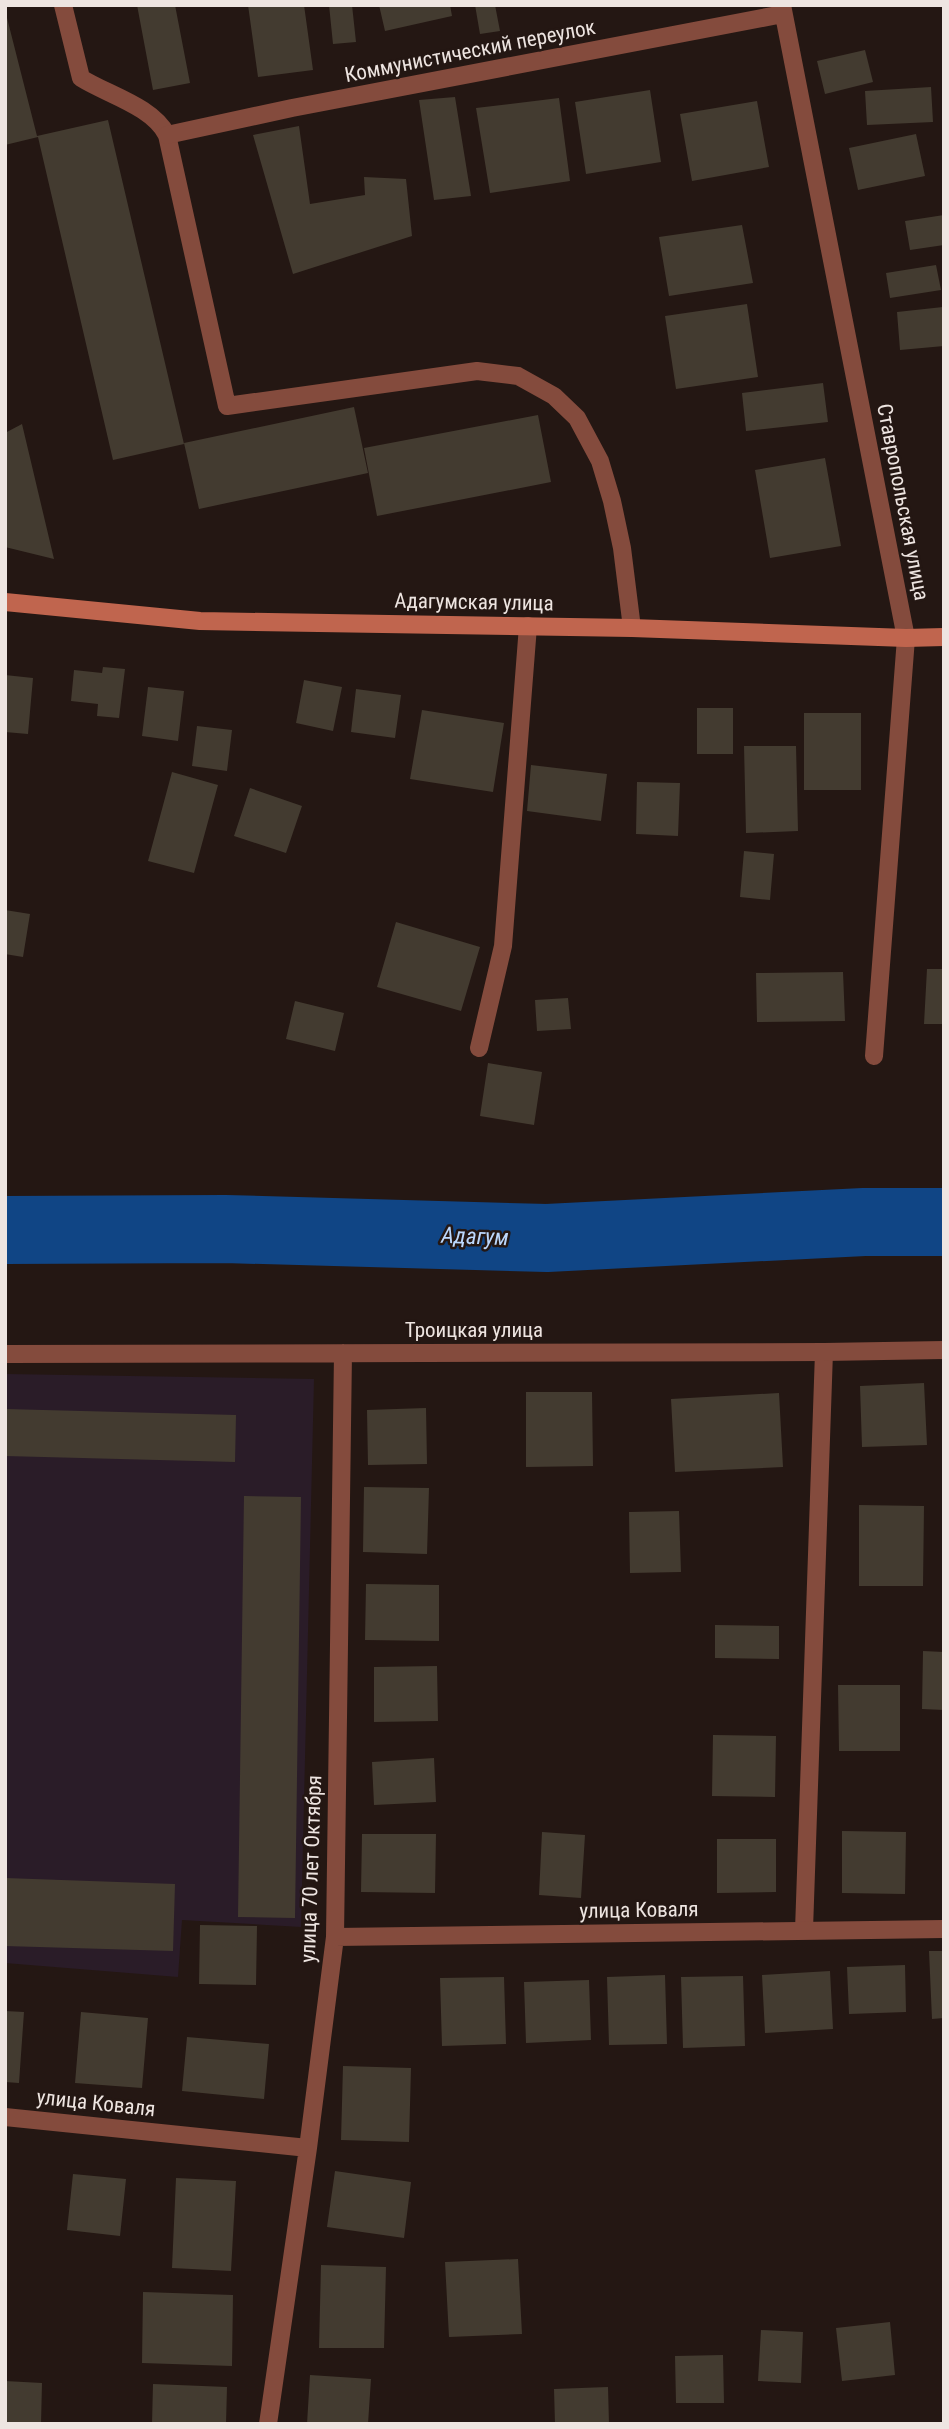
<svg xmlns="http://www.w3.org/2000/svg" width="949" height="2429" font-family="'Roboto Condensed',sans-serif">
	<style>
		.industrial { fill: #2a1c28 }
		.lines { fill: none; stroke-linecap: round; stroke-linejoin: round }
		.river { stroke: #104585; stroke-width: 68 }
		.building { fill: #433b30 }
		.service { stroke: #844b3d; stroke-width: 18 }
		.minor { stroke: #844b3d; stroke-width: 18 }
		.secondary { stroke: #c0654e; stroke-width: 18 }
		.labels { text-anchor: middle; stroke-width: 5; stroke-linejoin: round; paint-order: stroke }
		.street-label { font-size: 21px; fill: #eee5e1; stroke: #241713 }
		.water-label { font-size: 23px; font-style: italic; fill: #bcd8fd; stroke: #241713 }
	</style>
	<rect width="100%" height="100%" fill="#241713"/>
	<!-- industrial -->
	<path class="industrial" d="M5,1374l309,5 -13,548 -119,-7 -4,57 -173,-14z"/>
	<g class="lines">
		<!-- river -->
		<path class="river" d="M5,1230l220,-1 322,9 317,-16h80"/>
	</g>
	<!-- building -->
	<path class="building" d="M137,5h38l15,78 -37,7z
		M248,5h56l9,65 -55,7z
		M329,5h23l4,37 -23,2z
		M379,5h71l2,11 -67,15z
		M475,5h20l5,26 -20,3z
		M5,10l32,126 71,-16 76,324 -71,16 -75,-323 -33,8z
		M865,50l8,32 -48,12 -8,-33z
		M931,87l2,35 -66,3 -2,-34z
		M650,90l11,72 -75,12 -11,-72z
		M455,97l16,99 -37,4 -15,-100z
		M559,98l11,83 -80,12 -14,-85z
		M757,101l12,66 -77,14 -12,-67z
		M299,126l11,78 55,-9 -1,-18 42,2 6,57 -119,38 -40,-139z
		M916,134l9,42 -67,14 -9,-42z
		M944,215v30l-34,5 -5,-29z
		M742,225l11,58 -84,13 -10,-59z
		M936,265l5,25 -51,8 -4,-25z
		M747,304l11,73 -82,12 -11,-73z
		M943,307l1,39 -44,4 -3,-38z
		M823,383l5,39 -82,9 -4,-38z
		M354,407l14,66 -169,36 -15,-66z
		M538,415l13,67 -174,34 -13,-68z
		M22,424l32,135 -49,-12v-114z
		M825,458l16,88 -71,12 -15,-88z
		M103,667l22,2 -6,49 -22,-2 1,-12 -27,-3 3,-31 28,3z
		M5,675l28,3 -5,56 -23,-2z
		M304,680l38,7 -9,44 -37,-8z
		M148,687l36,4 -6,50 -36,-5z
		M356,689l45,6 -6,43 -44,-6z
		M697,708h36v46h-36z
		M422,710l82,13 -11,69 -83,-13z
		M804,713h57v77h-57z
		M197,726l35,4 -5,41 -35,-5z
		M744,746h52l2,85 -52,2z
		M531,765l76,9 -6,47 -74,-10z
		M172,772l46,13 -24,88 -46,-12z
		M637,782l43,1 -2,53 -42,-2z
		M250,788l52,18 -16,47 -52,-17z
		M744,851l30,3 -4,46 -30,-3z
		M5,910l25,4 -7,43 -18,-3z
		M396,922l84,25 -19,64 -84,-24z
		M927,969h17v55h-20z
		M843,972l2,49 -88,1 -1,-49z
		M568,998l3,31 -34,2 -2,-31z
		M295,1001l49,12 -9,38 -49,-12z
		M488,1063l54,9 -8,53 -54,-9z
		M924,1383l3,62 -65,2 -2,-61z
		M526,1392h66l1,74 -67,1z
		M779,1393l4,74 -108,5 -4,-73z
		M426,1408l1,56 -59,1 -1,-55z
		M5,1409l231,6 -1,47 -230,-6z
		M364,1487l65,1 -2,66 -64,-2z
		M244,1496l57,1 -6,421 -57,-1z
		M859,1505l65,1 -1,80h-64z
		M679,1511l2,61 -51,1 -1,-61z
		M366,1584l73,1v56l-74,-1z
		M715,1625l64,1v33l-64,-1z
		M923,1651l21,1v58l-22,-1z
		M437,1666l1,55 -64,1v-55z
		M838,1685h62v66h-61z
		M713,1735l63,1 -1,61 -63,-1z
		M434,1758l2,44 -62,3 -2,-43z
		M842,1831l64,1 -1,62 -63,-1z
		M542,1832l43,3 -4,63 -42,-3z
		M362,1834h74l-1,59 -74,-1z
		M717,1839h59v53l-59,1z
		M5,1878l170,6 -2,67 -168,-5z
		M200,1925l57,1 -1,59 -57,-1z
		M929,1951h15v67l-12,1z
		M905,1965l1,47 -57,2 -2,-47z
		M830,1971l3,58 -68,4 -3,-58z
		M665,1975l2,69 -58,1 -2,-68z
		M743,1976l2,70 -62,2 -2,-71z
		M504,1977l2,67 -64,2 -2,-68z
		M589,1980l2,60 -65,3 -2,-61z
		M5,2011l19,1 -5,71 -14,-1z
		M81,2012l67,6 -6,70 -67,-5z
		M187,2037l82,7 -5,55 -82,-8z
		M343,2066l68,2 -2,74 -68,-2z
		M335,2171l76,11 -7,56 -77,-11z
		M73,2174l53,5 -6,57 -53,-6z
		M176,2178l60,3 -5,90 -59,-3z
		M518,2259l4,75 -73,3 -4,-75z
		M321,2265l65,2 -2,81h-65z
		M143,2292l90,3 -1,71 -90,-3z
		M890,2322l5,53 -53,6 -6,-53z
		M761,2330l42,2 -2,51 -43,-2z
		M723,2355l1,48h-48l-1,-47z
		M310,2375l61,4 -3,45h-61z
		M5,2381l37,2 -1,41h-36z
		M153,2384l74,3 -1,37h-74z
		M608,2387l1,37h-54l-1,-35z"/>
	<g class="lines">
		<!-- service -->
		<path class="service" d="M63,5l18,73c27,17 71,28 86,57l60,271 250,-35 41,5 36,20 23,22 23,43 12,40 10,47 10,80
			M804,1930l20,-578"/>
		<!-- minor -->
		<path class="minor" d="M782,5l124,633 -32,418
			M167,135l125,-27 491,-94
			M479,1048l24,-102 25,-320
			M5,1354l819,-2 120,-2
			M335,1937l609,-8
			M5,2117l303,31
			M268,2424l40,-276 27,-211 8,-584"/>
		<!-- secondary -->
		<path class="secondary" d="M5,602l195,19 432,7 274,10 38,-1"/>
	</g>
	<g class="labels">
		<!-- street labels -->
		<g class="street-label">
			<text transform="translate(470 51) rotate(-11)" y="7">Коммунистический переулок</text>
			<text transform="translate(903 502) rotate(79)" y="7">Ставропольская улица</text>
			<text transform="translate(474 602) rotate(1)" y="7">Адагумская улица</text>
			<text x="474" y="1337">Троицкая улица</text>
			<text transform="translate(311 1869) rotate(-88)" y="7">улица 70 лет Октября</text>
			<text transform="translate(639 1910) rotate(-1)" y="7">улица Коваля</text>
			<text transform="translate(96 2103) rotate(6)" y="7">улица Коваля</text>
		</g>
		<!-- water labels -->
		<g class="water-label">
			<text transform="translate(475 1236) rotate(2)" y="8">Адагум</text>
		</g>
	</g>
	<!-- border -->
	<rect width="949" height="2429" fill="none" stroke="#eee5e1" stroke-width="14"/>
</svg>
